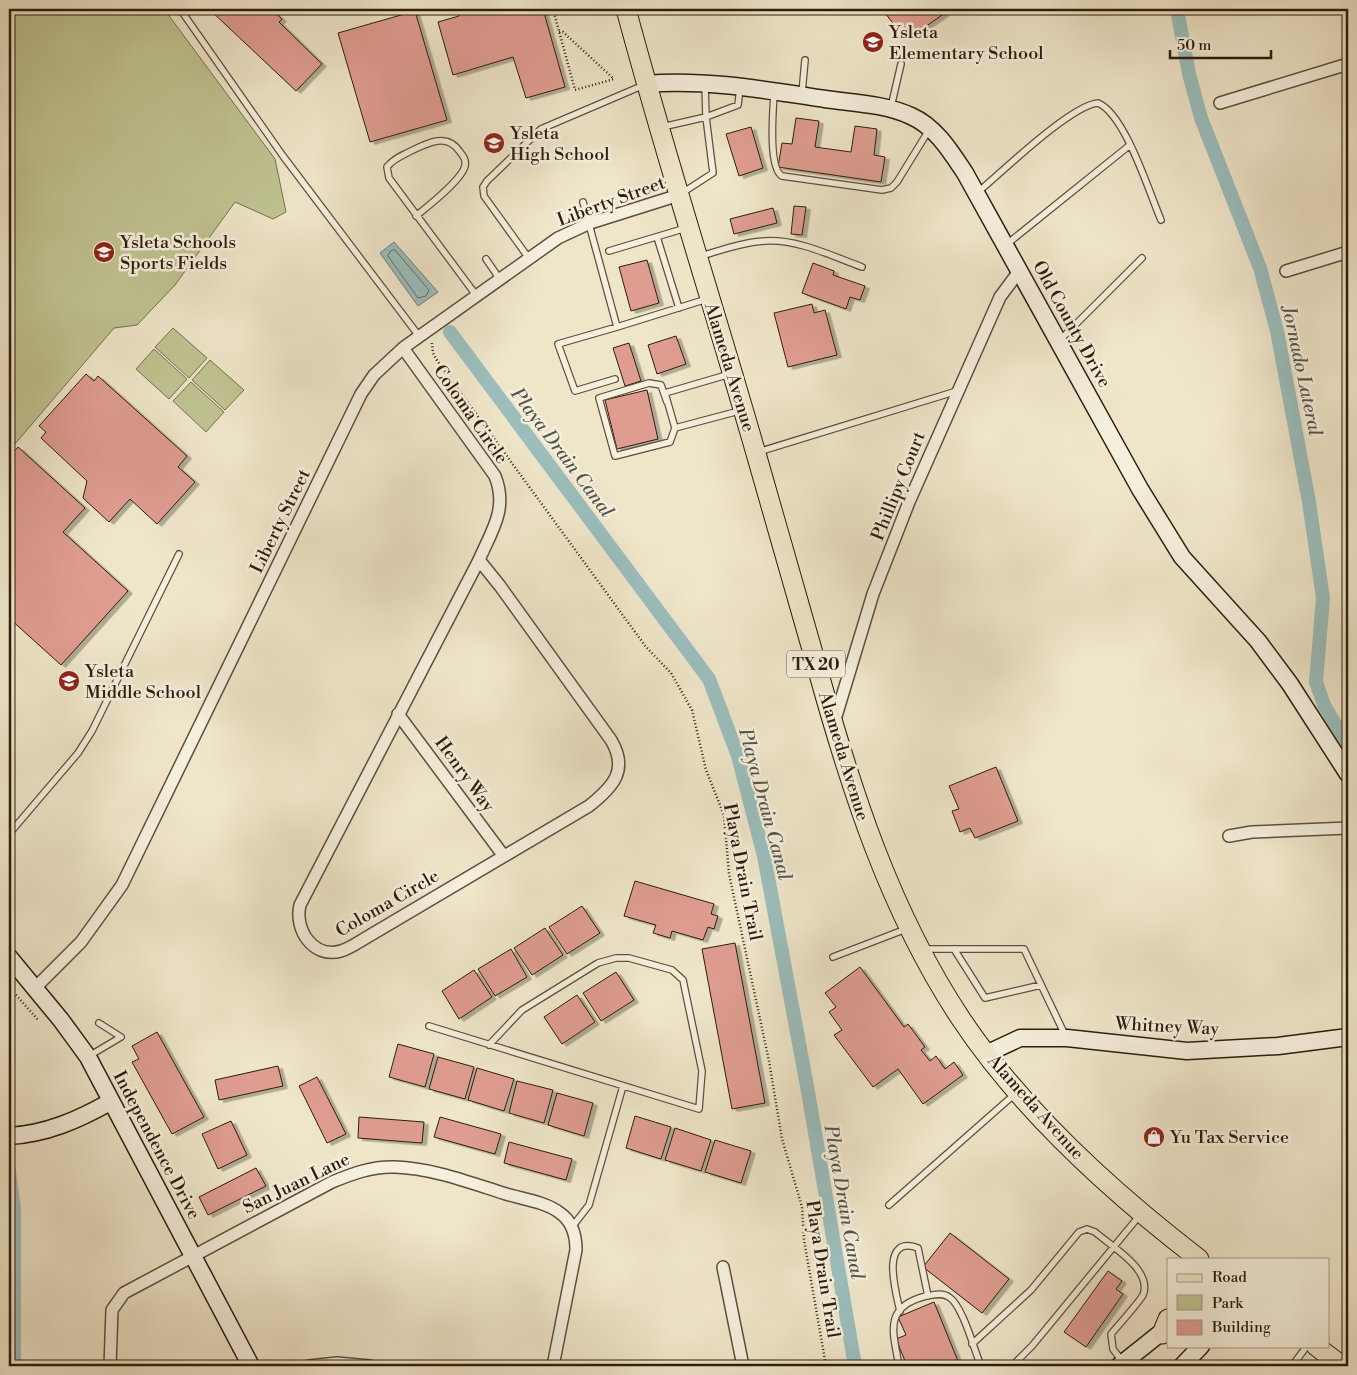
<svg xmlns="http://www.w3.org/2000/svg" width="1357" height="1375" font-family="'Libre Bodoni',serif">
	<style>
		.green { fill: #c0c392; stroke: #76704f }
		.water { fill: #9bbebd; stroke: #6f7e76 }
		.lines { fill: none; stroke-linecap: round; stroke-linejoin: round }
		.shore { stroke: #646e64; stroke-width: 1 }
		.canal { stroke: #9bbebd; stroke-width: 14 }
		.building { fill: #df9d91; stroke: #2c1d0c; filter: url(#shadow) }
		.lane-casing { stroke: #5d4f3c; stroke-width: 8 }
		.street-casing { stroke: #5d4f3c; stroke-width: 14 }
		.secondary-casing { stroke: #2c1d0c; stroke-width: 19 }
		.primary-casing { stroke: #2c1d0c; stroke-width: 21 }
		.path { stroke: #2c1d0c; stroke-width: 2.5; stroke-dasharray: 1 2.5; stroke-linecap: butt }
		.lane { stroke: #f5efdd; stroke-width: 5.5 }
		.street { stroke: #f5efdd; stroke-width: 11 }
		.secondary { stroke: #f5efdd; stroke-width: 16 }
		.primary { stroke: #efe6ca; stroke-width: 19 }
		.labels { text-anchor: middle; stroke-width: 5; stroke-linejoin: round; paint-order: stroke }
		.shield { fill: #f5efdd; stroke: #685c4b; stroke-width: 1 }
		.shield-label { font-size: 16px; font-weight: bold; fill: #2c1d0c }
		.poi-label { font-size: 18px; fill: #2c1d0c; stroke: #f5efdd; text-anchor: start }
		.street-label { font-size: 18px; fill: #2c1d0c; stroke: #f5efdd }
		.water-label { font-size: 19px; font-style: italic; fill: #53554a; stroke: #f5efdd }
	</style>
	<defs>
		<filter id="shadow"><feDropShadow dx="4.5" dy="2.5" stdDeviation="0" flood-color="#0004"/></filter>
	</defs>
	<rect width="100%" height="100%" fill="#efe6ca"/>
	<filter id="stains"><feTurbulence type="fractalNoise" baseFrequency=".004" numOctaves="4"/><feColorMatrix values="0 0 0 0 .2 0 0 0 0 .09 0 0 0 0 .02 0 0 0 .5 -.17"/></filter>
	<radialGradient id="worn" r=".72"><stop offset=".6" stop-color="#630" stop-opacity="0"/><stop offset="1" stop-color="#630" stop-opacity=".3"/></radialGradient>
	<!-- green -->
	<path class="green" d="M9,9h155l111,150 11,53 -13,7 -38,-17 -60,83 -38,40 -23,3 -105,123z
		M173,328l34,30 -18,20 -34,-31z
		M154,349l33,30 -18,20 -33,-30z
		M210,360l34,30 -19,20 -33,-30z
		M191,382l33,30 -18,20 -33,-31z"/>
	<!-- water -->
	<path class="water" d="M394,242l44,50 -20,14 -38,-53z"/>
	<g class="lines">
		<!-- shore -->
		<path class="shore" d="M392,250h3l34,40 -3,6 -8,2 -30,-42z"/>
		<!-- canal -->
		<path class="canal" d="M1177,9l12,65 12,44 59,150 17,63 32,171 14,96 -7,84 8,23 24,41
			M450,332l259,347 29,77 26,100 43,230 48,280
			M9,1172l5,37v157"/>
	</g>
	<!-- building -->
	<path class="building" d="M209,9h62l11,10 -3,3 43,42 -26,27z
		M457,9h86l22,78 -39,11 -13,-41 -60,18 -15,-53 21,-6z
		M882,9h60l3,4 -30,21 -11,-1 -9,-7z
		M415,11l32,109 -77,22 -32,-109z
		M796,118l23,3 -4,26 36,5 4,-26 22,3 -3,26 11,2 -4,25 -103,-15 4,-24 10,1z
		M751,127l12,41 -24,8 -13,-42z
		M794,206l12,1 -4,28 -11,-1z
		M773,208l4,15 -43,11 -4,-15z
		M647,260l12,43 -28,8 -12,-44z
		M813,263l21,8 -1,4 32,11 -5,14 -10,-3 -4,12 -44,-16z
		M812,304l2,9 11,-3 12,45 -49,12 -14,-54z
		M676,336l10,28 -29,10 -9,-29z
		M629,343l12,38 -16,5 -12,-38z
		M86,374l8,7 4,-5 89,80 -9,11 17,15 -38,42 -27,-25 -21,23 -26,-24 4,-17 -46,-43 5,-6 -7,-6z
		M647,390l11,49 -41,10 -12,-49z
		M18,447l67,61 -22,24 65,59 -67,74 -52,-47v-161z
		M996,767l22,54 -43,17 -5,-10 -10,4 -8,-21 7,-2 -10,-23z
		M635,881l79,23 -3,10 7,2 -4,13 -6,-2 -5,13 -31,-9 -2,7 -17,-5 3,-8 -32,-9z
		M582,906l18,27 -33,21 -18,-27z
		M545,928l18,27 -31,20 -18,-27z
		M735,943l30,160 -33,6 -30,-160z
		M511,949l16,28 -32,19 -17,-27z
		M860,967l44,60 4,-3 17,23 -4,3 9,11 6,-5 9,13 9,-7 9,13 -40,29 -25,-35 -25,18 -39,-52 8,-5 -13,-18 7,-5 -11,-14z
		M474,970l18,27 -33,22 -17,-28z
		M616,972l18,28 -33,21 -18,-28z
		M577,995l18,27 -33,22 -18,-27z
		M157,1032l47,85 -32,17 -40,-72 7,-3 -7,-13z
		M398,1044l36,10 -9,33 -36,-10z
		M438,1057l36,10 -9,32 -36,-10z
		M278,1066l5,20 -64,14 -4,-20z
		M477,1068l37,11 -10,32 -36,-11z
		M317,1077l29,57 -19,9 -28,-57z
		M517,1081l36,9 -9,33 -35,-10z
		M557,1093l36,10 -9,33 -36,-11z
		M635,1116l36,11 -10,32 -35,-11z
		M359,1117l65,5 -2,21 -64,-5z
		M440,1117l61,17 -6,20 -61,-17z
		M231,1121l16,34 -29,14 -16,-35z
		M675,1128l36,12 -10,31 -36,-11z
		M715,1140l36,11 -10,32 -36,-11z
		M509,1142l63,17 -6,21 -62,-17z
		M256,1168l10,18 -58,29 -9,-18z
		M950,1233l59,46 -27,34 -59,-46z
		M1108,1271l14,10 -6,8 7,5 -37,53 -22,-15z
		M934,1302l26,64h-53l-11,-27 10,-4 -8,-18z"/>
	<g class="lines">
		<!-- lane casing -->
		<g class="lane-casing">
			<path id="lane" d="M180,9l103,147 136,180
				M705,85l1,32 32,-12 2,-17
				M802,93l3,-33
				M774,94c-1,16 -6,74 8,82l100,14 9,-2 6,-6 32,-52
				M891,107l10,-43
				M662,127l44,-10 7,56 -31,20
				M978,192c24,-20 93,-87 120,-89 27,11 51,89 63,117
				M583,202l34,125 90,-28
				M416,216c12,-10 45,-35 49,-50 1,-6 -1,-9 -5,-14 -13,-20 -33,-9 -51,0 -8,4 -16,7 -22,15l2,11 87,117
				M657,237l22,71
				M1007,244l123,-99
				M609,251l77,-23
				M701,256c21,-6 43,-14 64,-15 33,-2 67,15 97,26
				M528,257l-44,-61 -1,-9 4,-6 54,-52 103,-44
				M486,259l13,19
				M1059,341l83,-83
				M730,374l-65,19 10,35 64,-17
				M615,379l-40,12 -17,-47 59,-17
				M667,402l-6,-17 -12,-2 -50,15 16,58 55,-14 5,-14
				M758,452l199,-61
				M9,834l69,-81 14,-22 87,-177
				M923,949h101l42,88
				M954,949l31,49 56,-13
				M833,957l73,-28
				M429,1026l270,83 3,-38 -19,-91 -11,-10 -43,-12h-13l-18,5 -76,47 -33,35
				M89,1056l32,-19 -22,-14
				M889,1205l127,-112
				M572,1227l17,-22 34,-119
				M900,1311c-4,-18 -21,-77 18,-63l10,48
				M972,1344l59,-54 48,-58 8,-3 8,3c16,14 58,38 48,63 -3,6 -26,32 -32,39l2,15 9,12
				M899,1366c-6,-34 -16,-59 27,-70 7,-1 16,-4 23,1 14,9 25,53 32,69
				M1015,1366l-1,-2 18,-18 108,-131
				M1292,1366l15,-20"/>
		</g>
		<!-- street casing -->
		<g class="street-casing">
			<path id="street" d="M1220,103l128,-39
				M1286,271l62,-19
				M403,348l92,128c13,33 -3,54 -16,84l-179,345c-6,24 13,54 41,46 10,-3 19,-10 28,-15l220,-130c24,-19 40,-36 22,-66l-111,-154 -21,-26
				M398,714l105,141
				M834,723l39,-129 36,-92 91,-205 20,-27
				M1229,836l23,-4 96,-4
				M35,988l46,-46 41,-57 239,-491 13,-19 29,-27 155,-110 32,-15 89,-28
				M723,1267l20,99
				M110,1366l2,-56 12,-17 208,-111c20,-8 40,-16 63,-15 37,1 76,16 111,27 17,5 40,8 54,19 13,9 16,23 16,37l-23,116
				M309,1366l28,-3 33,3"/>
		</g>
		<!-- secondary casing -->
		<g class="secondary-casing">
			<path id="secondary" d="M646,84c60,-5 120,6 179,15 28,4 60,5 86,17 25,11 40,36 54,57l175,316 42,68 76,84 32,43 58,90
				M9,957l52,63 27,37 163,309
				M988,1053l32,-15h47l120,13 91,-5 70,-9
				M9,1136c37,-2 69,-16 101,-34
				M1119,1366l49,-39
				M1182,1366l19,-20"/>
		</g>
		<!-- primary casing -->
		<g class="primary-casing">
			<path id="primary" d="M626,9c40,150 88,298 131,448 20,70 40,140 60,210 34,123 73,245 144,352 60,90 152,174 238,240
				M1162,1334l6,-15
				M1316,1346l26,20"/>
		</g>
		<!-- path -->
		<path class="path" d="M553,9l22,81 39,-11
			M559,32h4l51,47
			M432,343l1,10 3,6 210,288 25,26 21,37 14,60 18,45 5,59 40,187 13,78 20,68 2,33 22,126
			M9,987l30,34"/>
		<!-- lane -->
		<use href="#lane" class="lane"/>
		<!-- street -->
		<use href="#street" class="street"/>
		<!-- secondary -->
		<use href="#secondary" class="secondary"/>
		<!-- primary -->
		<use href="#primary" class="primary"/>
	</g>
	<!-- icons -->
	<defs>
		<g id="school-disc" transform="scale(1.125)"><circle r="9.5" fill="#8f2418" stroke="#f5efdd"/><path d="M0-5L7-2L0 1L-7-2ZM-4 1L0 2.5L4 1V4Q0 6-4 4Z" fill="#fff"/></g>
		<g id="shop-disc" transform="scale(1.125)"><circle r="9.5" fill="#8f2418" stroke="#f5efdd"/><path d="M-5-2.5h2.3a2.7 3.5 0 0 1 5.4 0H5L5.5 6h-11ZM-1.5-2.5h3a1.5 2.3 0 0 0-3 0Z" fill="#fff"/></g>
	</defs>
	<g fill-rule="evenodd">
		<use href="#school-disc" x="873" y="42"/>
		<use href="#school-disc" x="494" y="143"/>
		<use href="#school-disc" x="104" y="252"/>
		<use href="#school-disc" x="69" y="681"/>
		<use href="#shop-disc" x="1154" y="1137"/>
	</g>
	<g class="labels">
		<!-- shield labels -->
		<rect class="shield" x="787" y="650.5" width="58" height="27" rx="4"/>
		<g class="shield-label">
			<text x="816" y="670">TX 20</text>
		</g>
		<!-- poi labels -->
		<g class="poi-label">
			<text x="889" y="38">Ysleta<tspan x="889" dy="21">Elementary School</tspan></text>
			<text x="510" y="139">Ysleta<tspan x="510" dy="21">High School</tspan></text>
			<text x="120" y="248">Ysleta Schools<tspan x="120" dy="21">Sports Fields</tspan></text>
			<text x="85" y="677">Ysleta<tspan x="85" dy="21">Middle School</tspan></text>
			<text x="1170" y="1143">Yu Tax Service</text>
		</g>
		<!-- street labels -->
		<g class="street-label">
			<text transform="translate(611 201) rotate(-20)" y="6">Liberty Street</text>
			<text transform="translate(1072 324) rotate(61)" y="6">Old County Drive</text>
			<text transform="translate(730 367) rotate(73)" y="6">Alameda Avenue</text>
			<text transform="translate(471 414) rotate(55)" y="6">Coloma Circle</text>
			<text transform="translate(898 486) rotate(-68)" y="6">Phillipy Court</text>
			<text transform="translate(280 521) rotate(-64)" y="6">Liberty Street</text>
			<text transform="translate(844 756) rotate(73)" y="6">Alameda Avenue</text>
			<text transform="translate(465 774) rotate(54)" y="6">Henry Way</text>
			<text transform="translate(743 872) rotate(79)" y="6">Playa Drain Trail</text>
			<text transform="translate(387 903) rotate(-30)" y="6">Coloma Circle</text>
			<text transform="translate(1167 1026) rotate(3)" y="6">Whitney Way</text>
			<text transform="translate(1036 1107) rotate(48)" y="6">Alameda Avenue</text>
			<text transform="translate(157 1145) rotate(62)" y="6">Independence Drive</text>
			<text transform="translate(296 1183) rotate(-26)" y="6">San Juan Lane</text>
			<text transform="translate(823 1269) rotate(81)" y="6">Playa Drain Trail</text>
		</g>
		<!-- water labels -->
		<g class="water-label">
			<text transform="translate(1303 371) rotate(78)" y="7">Jornado Lateral</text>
			<text transform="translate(563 452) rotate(53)" y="7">Playa Drain Canal</text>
			<text transform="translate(766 804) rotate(75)" y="7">Playa Drain Canal</text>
			<text transform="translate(845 1202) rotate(80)" y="7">Playa Drain Canal</text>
		</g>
	</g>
	<!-- margin -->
	<rect width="1357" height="1375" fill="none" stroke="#efe6ca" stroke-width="30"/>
	<rect x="10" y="10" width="1337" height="1355" fill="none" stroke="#2c1d0c" stroke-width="2.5"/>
	<rect x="15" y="15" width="1327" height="1345" fill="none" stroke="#2c1d0c"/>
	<!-- legend -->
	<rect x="1167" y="1258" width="162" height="90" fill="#f5efdd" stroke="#a59b89"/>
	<rect x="1177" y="1274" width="25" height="8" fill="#efe6ca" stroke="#a59b89"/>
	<text x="1212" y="1282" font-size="15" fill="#2c1d0c">Road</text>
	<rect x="1177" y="1295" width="25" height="15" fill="#c0c392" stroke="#a59b89"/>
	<text x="1212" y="1308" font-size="15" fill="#2c1d0c">Park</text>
	<rect x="1177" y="1320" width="25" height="15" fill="#df9d91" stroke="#a59b89"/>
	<text x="1212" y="1332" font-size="15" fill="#2c1d0c">Building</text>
	<!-- scale -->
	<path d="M1170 50v8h101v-8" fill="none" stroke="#2c1d0c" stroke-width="2.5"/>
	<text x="1177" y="50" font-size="15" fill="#2c1d0c" stroke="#f5efdd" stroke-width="4" paint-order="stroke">50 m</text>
	<rect width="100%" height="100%" filter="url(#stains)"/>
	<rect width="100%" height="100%" fill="url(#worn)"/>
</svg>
